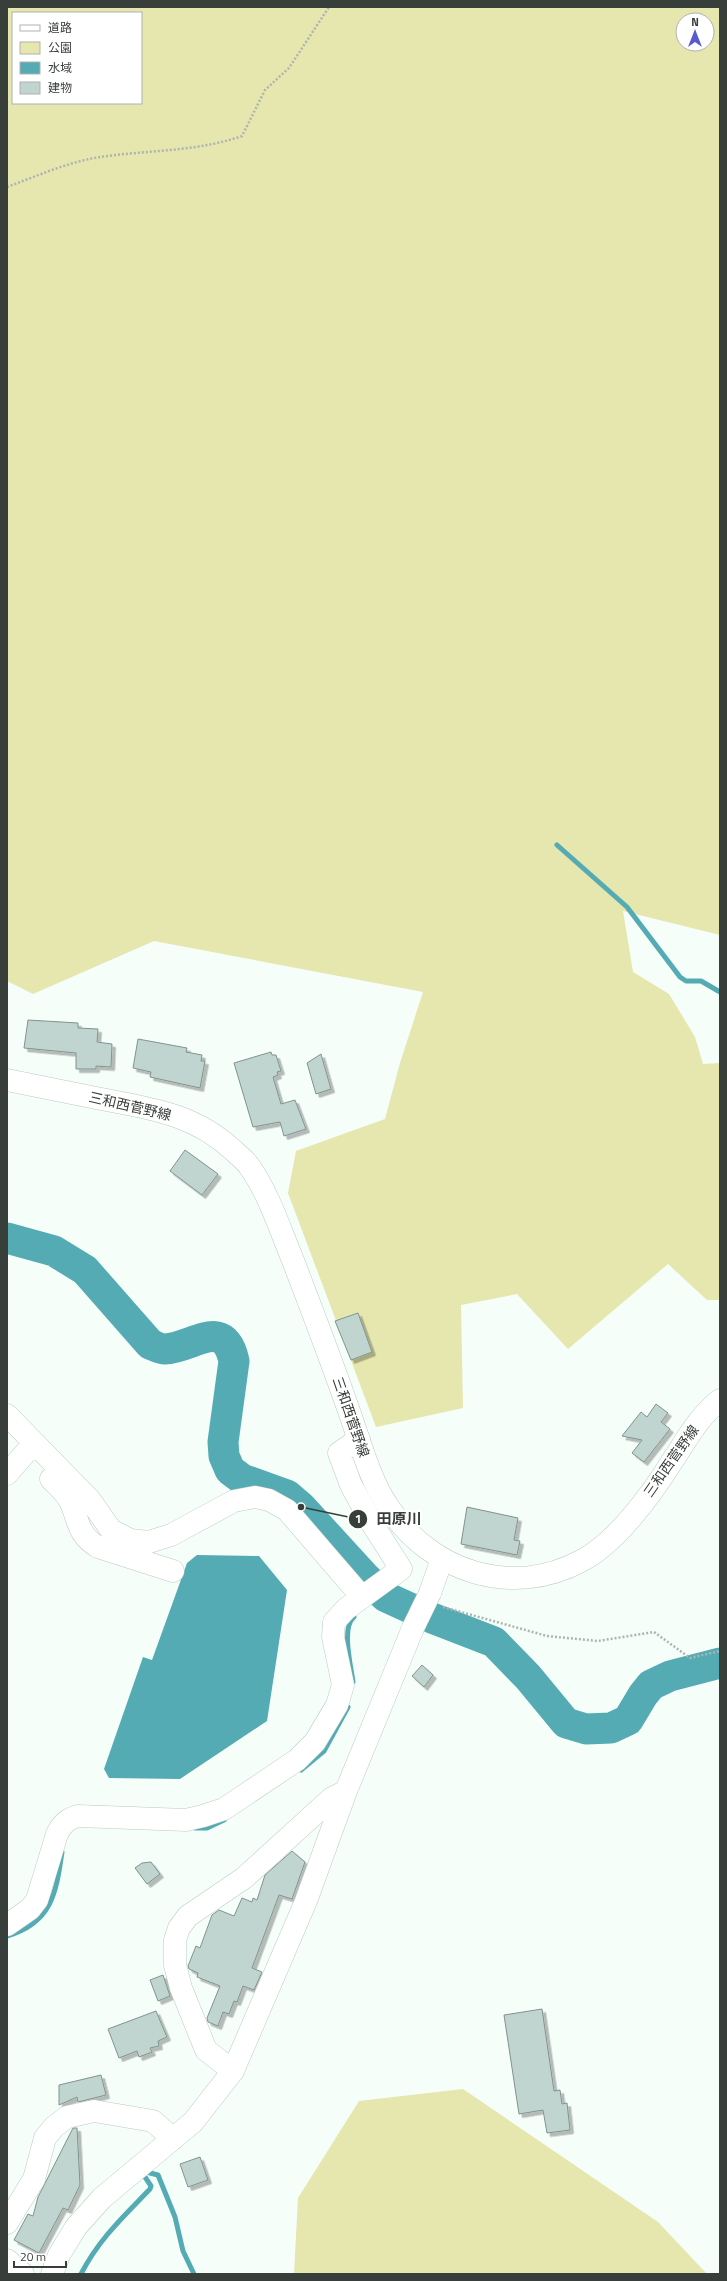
<svg xmlns="http://www.w3.org/2000/svg" width="727" height="2281" font-family="'Titillium Web','Noto Sans JP',sans-serif">
	<style>
		.green { fill: #e6e6af; fill-rule: evenodd }
		.water { fill: #54abb4 }
		.lines { fill: none; stroke-linecap: round; stroke-linejoin: round }
		.stream { stroke: #54abb4; stroke-width: 5 }
		.river { stroke: #54abb4; stroke-width: 31 }
		.building { fill: #c0d4d0; stroke: #80938f; filter: url(#shadow) }
		.minor-casing { stroke: #bbcbc0; stroke-width: 23 }
		.major-casing { stroke: #bbcbc0; stroke-width: 23 }
		.path { stroke: #adb5b0; stroke-width: 2.5; stroke-dasharray: 2 2; stroke-linecap: butt }
		.minor { stroke: #fff; stroke-width: 22 }
		.major { stroke: #fff; stroke-width: 22 }
		.minor-bridge-casing { stroke: #bbcbc0; stroke-width: 23; stroke-linecap: butt }
		.minor-bridge { stroke: #fff; stroke-width: 22 }
		.labels { text-anchor: middle; stroke-width: 4; stroke-linejoin: round; paint-order: stroke }
		.street-label { font-size: 14px; fill: #383e3a; stroke: #fff }
		.leader { fill: none; stroke: #383e3a; stroke-width: 1.5 }
		.callout-dot { fill: #383e3a; stroke: #fff; stroke-width: 1.5 }
		.mark-label { font-size: 12px; text-anchor: middle; font-weight: bold; fill: #fff }
		.callout-label { font-size: 15px; text-anchor: middle; font-weight: bold; fill: #383e3a; stroke: #fff; stroke-width: 4; stroke-linejoin: round; paint-order: stroke }
	</style>
	<defs>
		<filter id="shadow"><feDropShadow dx="3.5" dy="3.5" stdDeviation="0" flood-color="#0004"/></filter>
	</defs>
	<rect width="100%" height="100%" fill="#f5fef8"/>
	<!-- green -->
	<path class="green" d="M7,7h713v928l-97,-24 10,61 36,22 26,43 8,27 17,-1v237h-13l-39,-36 -100,85 -51,-55 -56,11 2,103 -87,19 -88,-234 8,-42 89,-32 15,-56 23,-71 -269,-51 -121,53 -26,-13zM13,13h128v90h-128zM683,20h24v24h-24z
		M463,2089l195,133 49,52h-413l4,-76 61,-97z"/>
	<!-- water -->
	<path class="water" d="M197,1555l62,1 28,34 -20,131 -87,58 -71,-1 -5,-9 39,-112 9,3 35,-97z"/>
	<g class="lines">
		<!-- stream -->
		<path class="stream" d="M557,845l70,62 53,70 6,4h15l19,11
			M353,1682c-2,-16 -12,-55 1,-65
			M301,1770l23,-19 24,-44
			M195,1828h12l17,-8
			M7,1936c45,-13 49,-43 55,-84
			M81,2274c18,-35 42,-57 69,-85l1,-3 -8,-12 3,-2 12,3 17,42 8,34 11,23"/>
		<!-- river -->
		<path class="river" d="M7,1238l47,13 31,19 65,74c5,2 10,5 15,5 28,-1 59,-34 69,12l-11,81 1,14 6,14 12,9 45,16 14,12 64,70 21,20 46,21 62,24 34,35 38,46 20,6 25,-1 17,-8 15,-25 8,-10 19,-9 50,-13"/>
	</g>
	<!-- building -->
	<path class="building" d="M28,1020l50,3v5l20,1 -1,13 15,2 -1,23 -15,-1v3h-20v-16l-52,-5z
		M138,1039l49,9 -1,4 16,3 -1,6h4l-5,27 -50,-11 1,-5 -18,-4z
		M271,1052l1,3h4l5,16 -4,1 1,3 -5,2 8,27 14,-4 11,29 -22,7 -4,-14 -27,5 -19,-64z
		M321,1054l10,35 -15,5 -9,-31z
		M185,1150l33,24 -16,21 -32,-24z
		M358,1313l14,39 -21,8 -16,-39z
		M656,1404l12,9 -7,9 9,7 -26,33 -12,-9 10,-13 -20,-4 19,-24 6,5z
		M467,1507l51,11 -4,22 6,1 -3,14 -56,-11z
		M422,1665l11,10 -9,12 -12,-11z
		M292,1851l13,11 -13,37 -13,-4 -27,73 10,4 -8,18 -11,-4 -6,16 -3,-1 -5,13 -6,-2 -5,14 -10,-4 -1,-4 13,-32 -23,-9 1,-4 -9,-4 -1,-3 8,-20 4,2 12,-33 7,-5 15,6 8,-18 10,4 1,-4 4,2 8,-25z
		M151,1862l9,12 -13,10 -12,-16 7,-5z
		M163,1975l7,21 -12,5 -8,-21z
		M542,2009l12,82 6,-1 2,14 5,-1 3,27 -23,3 -4,-23 -24,4 -15,-99z
		M156,2011l11,26 -9,4 1,5 -9,2 2,4 -13,5 -2,-6 -18,7 -11,-29z
		M101,2075l5,20 -28,7 -1,-5 -18,8v-20z
		M73,2128h4l3,57 -12,25 -5,-2 -24,45 -25,-13 14,-26 5,2 5,-19z
		M200,2157l8,23 -20,7 -8,-23z"/>
	<g class="lines">
		<!-- minor casing -->
		<g class="minor-casing">
			<path id="minor" d="M7,1415l83,85 21,30 19,10 19,2 22,-7 63,-34 21,-4 14,3 18,10 75,87
				M7,1474l27,-31
				M51,1479c8,8 16,15 20,24 8,19 7,32 27,44l75,24
				M430,1593l12,-34
				M7,1925l23,-16 7,-9 20,-66c5,-10 10,-15 21,-18l108,4 17,-4 21,-7 73,-49 18,-18 22,-37 6,-20 -10,-48 1,-15 12,-13 55,-40 -31,-49 -19,-35 -12,-32 20,-14
				M233,2071l-27,-21 -25,-62 -6,-23v-25l4,-12 9,-12 56,-38 88,-80 14,-7
				M7,2223l27,-44 11,-41 9,-11 13,-10 27,-6 59,10 20,18
				M7,2260l16,14
				M52,2274l7,-19 17,-28 26,-29 91,-76 40,-51 73,-170 40,-110 67,-163"/>
		</g>
		<!-- major casing -->
		<g class="major-casing">
			<path id="major" d="M7,1080c30,6 60,12 89,18 52,10 98,15 138,53 5,5 11,9 15,15 19,26 31,63 43,92 20,52 40,104 58,156 11,31 20,66 39,94 42,64 123,90 192,53 34,-17 70,-66 90,-98 15,-22 27,-46 49,-63"/>
		</g>
		<!-- path -->
		<path class="path" d="M7,187c30,-11 61,-25 93,-30 47,-7 96,-5 142,-21l23,-46 24,-22 40,-61
			M443,1607l104,29 51,5 56,-9 36,26 30,-7"/>
		<!-- minor -->
		<use href="#minor" class="minor"/>
		<!-- major -->
		<use href="#major" class="major"/>
		<!-- minor-bridge casing -->
		<g class="minor-bridge-casing">
			<path id="minor-bridge" d="M413,1628l17,-35"/>
		</g>
		<!-- minor-bridge -->
		<use href="#minor-bridge" class="minor-bridge"/>
	</g>
	<g class="labels">
		<!-- street labels -->
		<g class="street-label">
			<text transform="translate(130 1106) rotate(13)" y="5">三和西菅野線</text>
			<text transform="translate(351 1417) rotate(71)" y="5">三和西菅野線</text>
			<text transform="translate(671 1461) rotate(-55)" y="5">三和西菅野線</text>
		</g>
	</g>
	<!-- callouts -->
	<path class="leader" d="M301 1507L358 1519"/>
	<g class="callout-dot">
		<circle cx="301" cy="1507" r="4"/>
		<circle cx="358" cy="1519" r="10"/>
	</g>
	<g class="mark-label">
		<text x="358" y="1523">1</text>
	</g>
	<g class="callout-label">
		<text x="399" y="1524">田原川</text>
	</g>
	<!-- border -->
	<rect width="727" height="2281" fill="none" stroke="#383e3a" stroke-width="16"/>
	<!-- legend -->
	<rect x="12" y="12" width="130" height="92" fill="#ffffff" stroke="#afb2b0"/>
	<rect x="20" y="25" width="20" height="6" fill="#ffffff" stroke="#afb2b0"/>
	<text x="48" y="32" font-size="12" fill="#383e3a">道路</text>
	<rect x="20" y="42" width="20" height="12" fill="#e6e6af" stroke="#afb2b0"/>
	<text x="48" y="52" font-size="12" fill="#383e3a">公園</text>
	<rect x="20" y="62" width="20" height="12" fill="#54abb4" stroke="#afb2b0"/>
	<text x="48" y="72" font-size="12" fill="#383e3a">水域</text>
	<rect x="20" y="82" width="20" height="12" fill="#c0d4d0" stroke="#afb2b0"/>
	<text x="48" y="92" font-size="12" fill="#383e3a">建物</text>
	<!-- north arrow -->
	<g transform="translate(695 32)"><circle r="19" fill="#ffffff" stroke="#afb2b0"/>
	<path d="M0-3L7 15L0 10L-7 15Z" fill="#595ad1"/>
	<text y="-6" font-size="11" font-weight="bold" text-anchor="middle" fill="#383e3a">N</text>
	</g>
	<!-- scale -->
	<path d="M14 2261v6h52v-6" fill="none" stroke="#383e3a" stroke-width="2"/>
	<text x="20" y="2261" font-size="12" fill="#383e3a" stroke="#ffffff" stroke-width="3" paint-order="stroke">20 m</text>
</svg>
